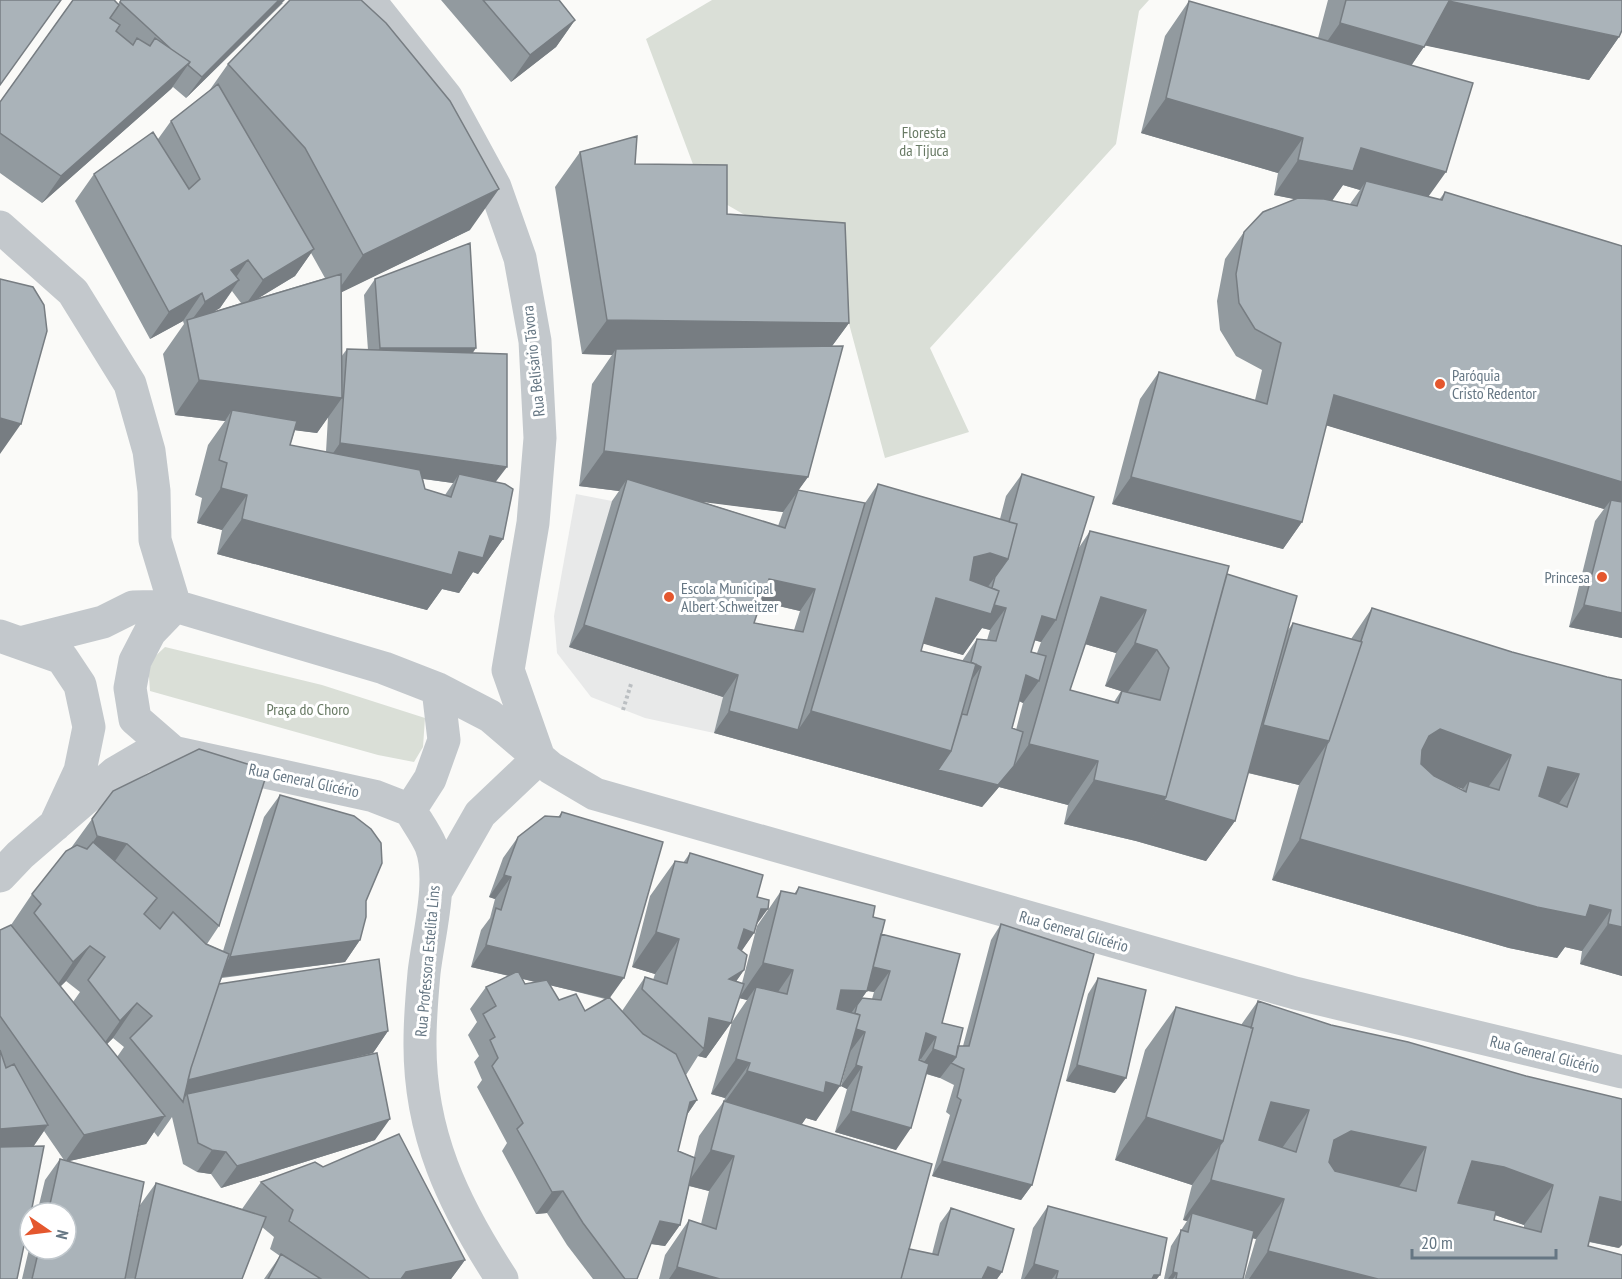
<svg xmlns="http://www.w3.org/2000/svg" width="1622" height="1279" font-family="'PT Sans Narrow',sans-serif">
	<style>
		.built { fill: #e8e9e9 }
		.green { fill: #dadfd7 }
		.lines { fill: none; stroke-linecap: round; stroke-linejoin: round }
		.path { stroke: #bbbfc2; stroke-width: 4; stroke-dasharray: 3 3; stroke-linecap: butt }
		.minor { stroke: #c3c8cc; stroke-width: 33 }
		.wall { fill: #929a9f; fill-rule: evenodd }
		.shaded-wall { fill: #777d82 }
		.building { fill: #aab3b9; stroke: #777d82; stroke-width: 1.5; fill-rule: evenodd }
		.poi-dot { fill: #e4572e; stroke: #fff; stroke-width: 2 }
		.labels { text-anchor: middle; stroke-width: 6; stroke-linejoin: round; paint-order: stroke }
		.park-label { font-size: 16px; fill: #687a64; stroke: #fff }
		.street-label { font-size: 16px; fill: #657683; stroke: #fff }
		.poi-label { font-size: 16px; fill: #657683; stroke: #fff; text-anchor: start }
	</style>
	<rect width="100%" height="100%" fill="#fafaf8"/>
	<!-- built -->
	<path class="built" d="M576,494l36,7 111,196 -9,36 -69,-15 -54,-21 -34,-44 -3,-37z"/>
	<!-- green -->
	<path class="green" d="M712,0h437l-10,11 -23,133 -186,204 39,84 -84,26 -56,-209 -9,9 -117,-67 -57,-152z
		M165,647l157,38 103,33 -2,29 -9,15 -36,-7 -228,-64 -2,-28z"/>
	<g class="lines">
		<!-- path -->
		<path class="path" d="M623,710l8,-26"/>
		<!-- minor -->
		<path class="minor" d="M369,0l77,97 49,90 25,71 15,83 5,97 -7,85 -25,147 31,88 -59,56 -44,77
			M0,227l73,65 57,92 19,67 5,40 1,49 20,66
			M175,606l-25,26 -15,29 -5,27 5,31 38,33 201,44 36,14
			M0,636l62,22 18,27 9,42 -9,44 -25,54
			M24,642l79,-20 30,-15 42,-1 209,62 54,21 52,27 61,52 44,26 700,199 327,79
			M410,810c7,12 16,24 21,36 13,34 -3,91 -7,127 -2,22 -4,46 -4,68 -1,92 33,163 82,238
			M410,810l20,-31 14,-39 -6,-51
			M0,876l20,-21 95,-82 29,-17 29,-4"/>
	</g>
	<!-- wall -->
	<path class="wall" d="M73,0h42l3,4 3,-4 162,3 -97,95 -13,-11 -2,2 -129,114 -42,-30v-71z
		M441,0h118l16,20 -19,27 -45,35z
		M1328,0h294l-3,37 -30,43 -164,-35 -14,21 18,131 10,3 6,-8 177,54v392l-53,-11 26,-106 9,-12 -278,-84 -24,97 -19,27 -171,-45 28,-105 19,-27 96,28 7,-30 -26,-14 -16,-26 -3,-29 8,-42 19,-27 51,-33 -21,-4 4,-22 -137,-40 24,-97 24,-35 129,37zM1343,185l17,5 -10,14 -18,-3z
		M228,64l242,166 -129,62v65l6,-8 21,1 -4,-55 11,-16 98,74 23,129 7,57 -25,35 -5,-2 -14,21 -17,-4 -15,21 -210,-56 5,-24 -25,-7 5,-25 -7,-3 13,-50 17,-24 -50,-6 -12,-61 21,-30 -1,-3 -33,18 -75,-138 19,-27 64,-35 13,-18 38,-30zM311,253l14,25 -67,20 37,-22zM232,291l9,12 -28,9 7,-4zM328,417l-2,35 -36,-7 5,-15 22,3zM423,479l30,4 -8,12 -20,-6z
		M580,152l55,12 92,50 122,109 -17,23 -24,131 -10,13 67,13 13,-19 122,35 6,-23 16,-22 56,75 12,-18 137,43 61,56 5,-7 58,16 21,-31 140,44 95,25 15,3v296l-42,-12 2,-13 -17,-4 -8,11 -48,-10 -237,-68 27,-95 -51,-12 -13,48 -29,40 -70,-20 -72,-17 4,-19 -69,-18 -17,20 -268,-74 9,-36 -154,-50 43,-146 7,-10 -40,-5 13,-102 20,-29 -30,-1 -27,-167zM700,501l83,11 -5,14zM761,602l39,9 -6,19 -40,-7zM982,628l8,2 -3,10 -10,-1 -15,22 -41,-10 2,-8 40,12zM1034,640l7,2 -4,11 -6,-1zM1085,644l31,9 -11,33 16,5 -7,11 -44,-12zM1019,701l4,2 -7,27 -4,-2zM1447,783l16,6 -1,1z
		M113,791l106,135 -12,18 16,7 41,-134 16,-22 86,106 -6,39 -15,22 -123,16 -3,6 169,47 -15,22 -31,7 33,80 -154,48 -10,-14 -14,-2 -14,-8 -11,-47 -14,20 -4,-5 -8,12 -77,17 61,91 10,-47 16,-22 86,26 19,-27 204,78 -14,19h-187l16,-23 -10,-7 4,-12 -12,-10 -20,52h-220l8,-34v4h36v-36h-29l8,-33 15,-21 4,1 -20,-29 -11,16 -33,132v-349l11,-5 21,-31 39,-46 21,-29zM66,981l14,11 -7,10 -13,-15zM113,1038l11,9 -7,10 -10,-13z
		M562,812l48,186 12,13 23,-34 8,3 2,-6 -23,-7 18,-71 25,-35 8,2 7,-10 67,44 -1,27 -2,9 -13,18 3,19 -8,11 6,2 15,-57 24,-35 13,3 5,-7 74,30 8,17 77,112h5l28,-106 10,-16 31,261 -11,15 -89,-24 18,-61 -4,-3 8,-27 -14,-7 -14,-4 -30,76 -61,-18 12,-43 -6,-3 8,-32 -33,67 -10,-3 -4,6 107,125 23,5 8,-31 11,-15 51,64 -5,7h-338l6,-24 24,-35 12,4 8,-33 -20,-5 -9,39 -15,21 -14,-2 -14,35h-44l-26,-34 -20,-32 -11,1 -34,-63 5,-8 -30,-56 5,-7 -8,-18 5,-6 -11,-21 9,-13 -7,-13 16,-22 23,-11 -38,-9 10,-37 9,-12 5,-19 -6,-2 14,-39 15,-21 40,-20zM523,979l12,3 -10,2zM550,985l55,14 -20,12 -26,-11zM867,991l7,1 -2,7 -10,-1zM739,998l8,2 -15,22 -21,72 14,4 -1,3 -25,35 -5,21 -16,-6 8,-35 11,-16 -11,-25 12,-19 8,2 25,-35z
		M1098,978l17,115 -49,-12 22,-87z
		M1258,1001l73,24 77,17 211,206 -30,-6 -1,4 34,33h-378l12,-40 -4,-1 -9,41h-79l7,-33 16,-25 -4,-1 9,-35 -77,-25 30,-110 31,-43 65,18zM1495,1215l29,10v3l-30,-8z
		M1048,1206l109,73h-136l12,-51z"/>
	<!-- shaded-wall -->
	<path class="shaded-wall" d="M279,0h6l-99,98 16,-21z
		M1449,1l170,36 -30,43 -171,-36z
		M575,20l-19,27 -45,35 19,-27z
		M1340,23l84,24 -30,43 -84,-24z
		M190,62l-19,27 -129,114 19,-27z
		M1166,98l137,40 -25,35 -137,-40z
		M1361,148l85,24 -25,35 -55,-26 -6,9 -17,-5 -15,21 -54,-11 24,-35z
		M499,189l-29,41 -136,66 29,-41z
		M314,249l-19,27 -51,31 19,-27z
		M248,260l-18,26 9,-6 -19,28 -31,19 -1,-2 17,-23 26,-32z
		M202,293l-19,28 -33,18 19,-27z
		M607,320l242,3 -25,34 -208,-8 -4,6 -30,-1z
		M380,348h96l-10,15h-97z
		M199,380l143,18 -25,35 -88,-11 3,-12 -7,11 -50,-6z
		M1334,395l288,87v33l-11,-15 -7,9 -289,-87z
		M0,418l21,6 -21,30z
		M340,443l167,24 -16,21 -32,-14 -6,9 -128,-18z
		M604,451l204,26 -25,35 -160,-20 4,-13 -8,12 -40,-5z
		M1131,477l171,45 -19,27 -171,-45z
		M221,488l26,7 -25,35 -25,-7z
		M242,519l217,33 31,-16 13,3 -25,35 -5,-2 -14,21 -17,-4 -15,21 -210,-56z
		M990,553l18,6 -29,40 -18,-5 13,-37z
		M769,579l46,10 -15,22 -47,-11z
		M1101,597l45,13 -30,43 -45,-13z
		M936,598l52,6 18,4 -16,22 -8,-2 -19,27 -56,-16z
		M1584,605l38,8v25l-53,-11z
		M1042,616l14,4 -15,22 -15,-4z
		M584,625l154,50 -15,22 -154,-50z
		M1135,643l22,7 -30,43 -22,-7z
		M971,662l10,5 -15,21z
		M1026,675l13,6 -16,22 -12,-6z
		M729,711l69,19 13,-19 140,40 63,15 15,-22 69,17 -30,44 -69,-18 -17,20 -268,-74z
		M1263,725l66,16 -30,44 -67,-16z
		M1440,729l71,26 -29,41 -13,-15 -6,8 -52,-19 18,-34z
		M1548,767l31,7 -28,41 -31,-8z
		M1094,780l72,17 -30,44 -72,-17z
		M1164,800l71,21 -29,40 -70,-20z
		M97,836l30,8 -29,41 -29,-8z
		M1300,839l290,66 21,5 -29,41 -17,-4 -8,11 -48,-10 -237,-68z
		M504,875l7,2 -16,22 -6,-2z
		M761,909h7l-17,23 3,1 -24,35 14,-39z
		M1608,924l14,3v49l-42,-12z
		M656,932l23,7 -24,35 -23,-7z
		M360,940l-15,22 -130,16 15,-21z
		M486,945l138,33 -15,21 -138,-32z
		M90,946l-24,35 -17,16 24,-35z
		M763,963l30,7 -24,35 -13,-18 -9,13 -8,-2z
		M868,966l22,5 -16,21 -22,-4z
		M744,970l-24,35 9,-26z
		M841,990l26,1 -25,35 -25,-1z
		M137,1003l-24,35 -18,18 25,-35z
		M709,1018l22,5 -25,35 -8,-2 6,-7z
		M851,1028l14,4 -16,21z
		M388,1031l-15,22 -185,45 -1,-4 -3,5 -2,-18z
		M926,1033l10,4 -15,22 -10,-4z
		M933,1049l23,8 -16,21 -22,-7z
		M736,1059l14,4 -25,35 -14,-4z
		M856,1065l6,2 -15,22 -6,-3z
		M1077,1065l49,13 -11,15 -49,-12z
		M747,1071l79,11 14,4 -24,35 -10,-3 -7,10 -77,-22z
		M697,1100l-15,22 8,-20z
		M1271,1102l38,8 -29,41 -38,-8z
		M851,1111l60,17 -15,22 -61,-18z
		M165,1116l-19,28 -81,18 19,-27z
		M1146,1117l77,24 -31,44 -77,-25z
		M390,1119l-15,21 -154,48 16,-22z
		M48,1125l-24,35 -24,2v-33z
		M1351,1131l75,16 -28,41 -92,-7 28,-41z
		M212,1150l14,2 -15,22 -14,-2z
		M711,1150l23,6 -25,35 -23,-6z
		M942,1161l90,24 -11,15 -89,-24z
		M1472,1161l32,6 49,18 -29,40 -49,-17 -32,-7z
		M1211,1180l73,19 -28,40 -66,-17 2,-9 -5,8 -4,-1z
		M563,1191l-16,22 -11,1 16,-22z
		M1600,1197l22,5v43l-3,3 -47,-10z
		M660,1221l20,4 -15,21 -20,-3z
		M1268,1251l110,28h-129z
		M465,1260l-14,19h-50l5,-7z
		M1034,1264l24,7 -6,8h-28z
		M677,1267l43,12h-51z
		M988,1267l14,5 -5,7h-18z
		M1173,1272l4,1 -4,6h-5z
		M1154,1275h6l-3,4h-7z"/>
	<!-- building -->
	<path class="building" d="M0,0h61l-61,85z
		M73,0h41l5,5 -9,13 10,7 -4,6 17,14 4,-7 13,8 5,-8 35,24 -129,114 -61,-43v-31z
		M121,0h158l-77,77 -14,-12 2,-3 -19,-13 -51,-47z
		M290,0h71l25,23 64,78 49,88 -136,66 -58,-107 -77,-84z
		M483,0h76l16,20 -45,35z
		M1346,0h276v30l-3,7 -170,-36 -25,46 -84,-24z
		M1189,1l284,82 -27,89 -85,-24 -8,23 -55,-11 5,-22 -137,-40z
		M218,84l96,165 -51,31 -15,-20 -17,10 8,10 -34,22 -3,-9 -33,19 -75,-138 59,-42 36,57 11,-10 -29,-58z
		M637,136l-2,28 92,1v49l118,9 4,100 -242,-3 -27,-168z
		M1366,181l76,19 3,-8 177,54v236l-288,-87 -32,127 -171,-45 28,-105 108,32 14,-61 -26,-14 -16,-26 -3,-29 8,-42 19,-20 35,-14 26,1 33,7z
		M470,243l6,105h-96l-5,-69z
		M341,274l1,124 -143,-18 -12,-60z
		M0,279l33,8 11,18 3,26 -26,93 -21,-6z
		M843,346l-35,131 -204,-26 12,-102z
		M347,349l160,5v113l-167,-24z
		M232,410l65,11 -7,24 130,25 5,19 26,8 8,-23 46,10 8,5 -10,50 -13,-3 -7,22 -24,-6 -7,23 -210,-56 5,-24 -26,-7 6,-25 -8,-3z
		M1022,474l72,23 -38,123 -14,-4 -11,36 15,4 -7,25 -13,-6 -14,53 11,4 -9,34 -16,19 -60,-15 13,-19 11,-37 5,1 14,-48 -10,-5 6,-23 19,2 10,-33 -12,-3 5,-14 -7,-3 3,-11 13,-18 9,-35 -8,-2z
		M627,479l158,49 13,-38 67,13 -67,227 -69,-19 9,-36 -154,-50zM769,579l46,10 -12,43 -49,-9z
		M878,484l139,40 -9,35 -18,-6 -16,4 -4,23 29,11 -8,23 -55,-16 -15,53 55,13 -25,87 -140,-40z
		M1611,500l11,2v111l-38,-8z
		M1090,531l139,35 -63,231 -72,-17 4,-19 -69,-17zM1101,597l45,13 -11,33 22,7 12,18 -9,32 -38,-9 -4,12 -48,-13z
		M1227,574l70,22 -62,225 -71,-21 2,-3z
		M1372,608l140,44 95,25 15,3v247l-14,-3 3,-14 -21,-5 -4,12 -49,-10 -237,-68 27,-95 2,-3 33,-99 -1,-1zM1440,729l71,26 -12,35 -30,-9 -3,11 -32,-16 -13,-12 1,-14 7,-14zM1548,767l31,7 -12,33 -28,-11z
		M1293,623l69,19 -33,99 -66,-16z
		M199,749l58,18 9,9 -47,150 -92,-82 -30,-8 -5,-17 21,-28z
		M280,795l74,21 17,13 10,14 1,20 -16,38v16l-6,23 -130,17z
		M562,812l101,30 -39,136 -138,-33 10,-37 5,2 10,-33 -7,-2 14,-38 27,-21 15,1z
		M93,842l64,56 -13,16 16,15 13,-17 33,32 23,10 -38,114 -8,34 -53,-64 22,-22 -15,-13 -17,18 -32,-41 17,-23 -15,-11 -17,16 -39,-49 7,-9 -9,-10 34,-43 11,-6 10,4z
		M690,853l73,22 -6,22 12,3 -1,9h-7l-7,24 -10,-4 -6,19 9,7 -3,15 -15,9 15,5 -13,39 -22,-5 -5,31 -62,-60 3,-12 22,7 12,-45 -23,-7 19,-71 12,2z
		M799,887l76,19 -2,11 12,3 -18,71 -26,-1 -4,19 23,6 -20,71 -14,-4 -2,11 -77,-22 3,-8 -14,-4 20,-72 31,7 6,-24 -30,-7 18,-72 15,3z
		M1001,924l93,30 -62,231 -90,-24 19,-61 -4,-3 7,-28 -13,-6 5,-6 2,-11h11z
		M11,925l154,191 -81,19 -84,-119v-86z
		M881,934l79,20 -18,69 21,5 -7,29 -23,-8 3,-12 -10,-4 -7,27 10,4 -18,64 -60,-17 11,-44 -6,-2 9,-33 -9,-3 4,-14 -5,-2 2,-8 5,-7 19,2 9,-29 -17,-4z
		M379,959l9,72 -200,49 3,-12 28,-84z
		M518,971l7,13 22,-4 12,20 17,-6 9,17 24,-14 34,37 33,20 21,46 -7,2 -12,49 17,7 -15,67 -20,-4 -23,58h-12l-42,-56 -20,-32 -11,1 -35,-63 6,-6 -31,-57 6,-8 -8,-18 5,-3 -12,-23 13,-8 -10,-19z
		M1098,978l48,12 -20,88 -49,-13z
		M1258,1001l73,24 77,17 118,34 96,23v103l-22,-5 -12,49 34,9v24h-244l-110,-28 16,-52 -73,-19 9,-35 3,-4 30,-113h-2zM1271,1102l38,8 -13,42 -37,-12zM1351,1131l75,16 -10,44 -81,-20 -6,-9 5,-22zM1472,1161l32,6 49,18 -12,47 -47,-12 2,-9 -38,-8z
		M1176,1007l77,21 -30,113 -77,-24z
		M0,1050l6,18 8,-4 34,61 -48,4z
		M377,1053l13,66 -153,47 -11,-14 -14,-2 -14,-7 -11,-49z
		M724,1101l208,63 -31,115h-181l-43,-12 12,-47 27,9 18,-73 -23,-6z
		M399,1134l66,126 -59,12 -5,7h-31l-81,-58 4,-11 -32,-28 54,-20 8,5z
		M44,1146l-13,67h-1v4l-13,62h-17v-132z
		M60,1159l84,23 -19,97h-93l7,-30h27v-36h-18z
		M156,1183l110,34 -24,62h-107z
		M1048,1206l119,32 -7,37h-6l-2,4h-96l2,-8 -24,-7z
		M951,1208l63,21 -12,43 -14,-5 -6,12h-81l8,-30 29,6z
		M1192,1213l62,18 -11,48h-67l1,-6 -4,-1 8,-42 7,2z
		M281,1254l40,25h-53z"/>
	<!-- markers -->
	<g class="poi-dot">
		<circle cx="1440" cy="384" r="6"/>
		<circle cx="1602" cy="577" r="6"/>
		<circle cx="669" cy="597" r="6"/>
	</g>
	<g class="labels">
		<!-- park labels -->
		<g class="park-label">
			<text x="924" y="138">Floresta<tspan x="924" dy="18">da Tijuca</tspan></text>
			<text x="308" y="715">Praça do Choro</text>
		</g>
		<!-- street labels -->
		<g class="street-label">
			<text transform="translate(533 361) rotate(-96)" y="6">Rua Belisário Távora</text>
			<text transform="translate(304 780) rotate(12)" y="6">Rua General Glicério</text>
			<text transform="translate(1074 931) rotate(16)" y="6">Rua General Glicério</text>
			<text transform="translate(427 961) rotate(-85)" y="6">Rua Professora Estelita Lins</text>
			<text transform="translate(1545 1054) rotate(14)" y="6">Rua General Glicério</text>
		</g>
		<!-- poi labels -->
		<g class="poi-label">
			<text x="1452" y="381">Paróquia<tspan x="1452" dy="18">Cristo Redentor</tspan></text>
			<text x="1590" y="583" text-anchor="end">Princesa</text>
			<text x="681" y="594">Escola Municipal<tspan x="681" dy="18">Albert Schweitzer</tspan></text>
		</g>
	</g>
	<!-- north arrow -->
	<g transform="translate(48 1231) rotate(104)"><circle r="28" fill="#ffffff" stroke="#c1c8cd" stroke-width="1.5"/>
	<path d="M0-4.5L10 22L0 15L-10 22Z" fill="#e4572e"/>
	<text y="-9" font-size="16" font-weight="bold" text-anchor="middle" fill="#657683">N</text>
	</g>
	<!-- scale -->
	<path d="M1412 1249v9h144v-9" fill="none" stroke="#657683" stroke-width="3"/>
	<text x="1421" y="1249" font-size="18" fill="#657683" stroke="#ffffff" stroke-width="4.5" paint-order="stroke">20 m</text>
</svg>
